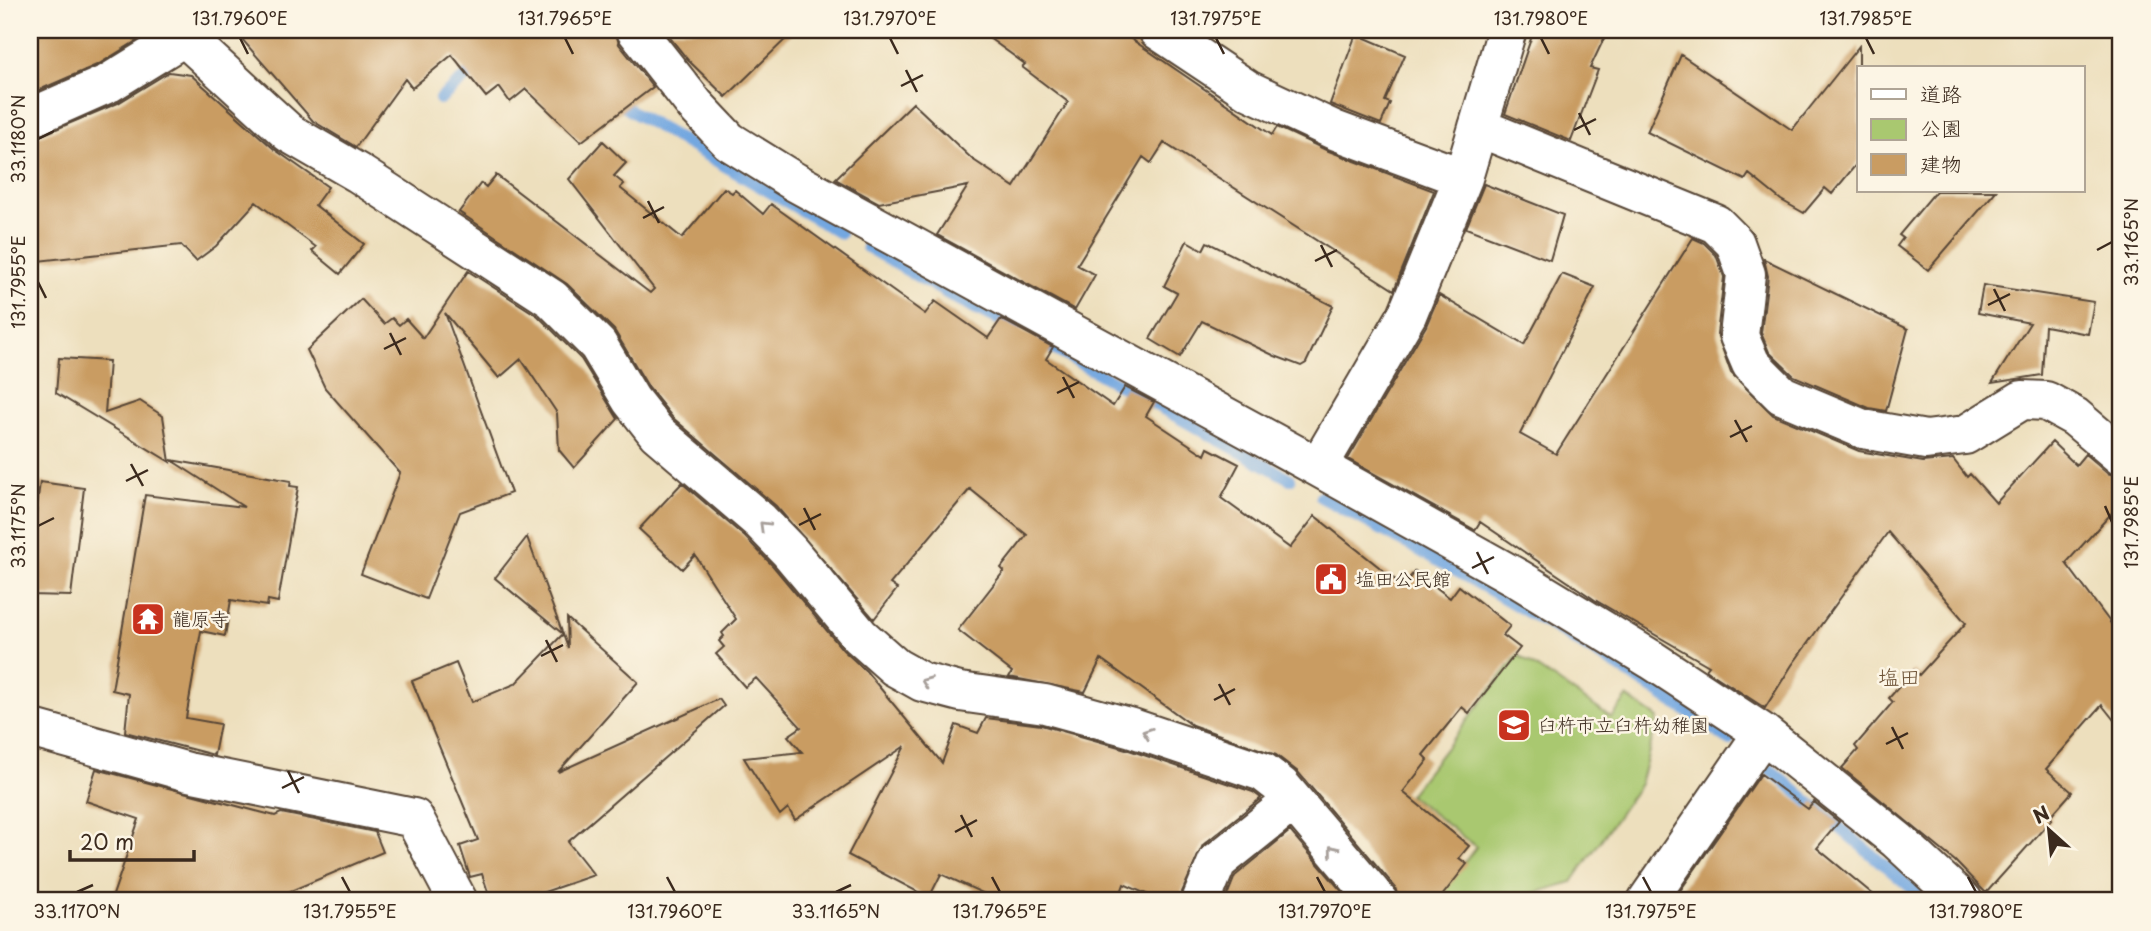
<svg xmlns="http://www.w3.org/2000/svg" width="2151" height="931" font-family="'Playpen Sans','Klee One',sans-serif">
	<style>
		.green { fill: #a9c870; stroke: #727947; stroke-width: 2 }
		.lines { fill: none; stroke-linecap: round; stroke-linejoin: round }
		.stream { stroke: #73a7e0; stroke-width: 12 }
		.building { fill: #c99c62 }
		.minor-casing { stroke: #564536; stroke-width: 42 }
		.minor { stroke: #fff; stroke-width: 38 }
		.oneway { stroke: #a79f9a }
		.ticks { fill: none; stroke: #3b2a1e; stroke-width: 2.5 }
		.labels { text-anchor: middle; stroke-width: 5; stroke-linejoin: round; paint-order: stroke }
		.poi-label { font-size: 19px; fill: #3b2a1e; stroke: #fcf5e5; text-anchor: start }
		.neighbourhood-label { font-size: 21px; fill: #6d5236; stroke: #fcf5e5 }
		.neatline { fill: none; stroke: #3b2a1e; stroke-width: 2.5 }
		.ticks-label { font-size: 18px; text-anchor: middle; fill: #3b2a1e }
	</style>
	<rect width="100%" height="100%" fill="#fcf5e5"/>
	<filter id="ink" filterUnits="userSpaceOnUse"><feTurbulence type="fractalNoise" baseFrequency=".0143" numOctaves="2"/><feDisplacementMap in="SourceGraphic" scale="14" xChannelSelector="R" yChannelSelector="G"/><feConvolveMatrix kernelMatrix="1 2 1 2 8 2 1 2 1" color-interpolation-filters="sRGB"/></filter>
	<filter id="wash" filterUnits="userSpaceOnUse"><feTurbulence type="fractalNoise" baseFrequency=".00686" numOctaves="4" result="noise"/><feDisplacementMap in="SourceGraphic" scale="28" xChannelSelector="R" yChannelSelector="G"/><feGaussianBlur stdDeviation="1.57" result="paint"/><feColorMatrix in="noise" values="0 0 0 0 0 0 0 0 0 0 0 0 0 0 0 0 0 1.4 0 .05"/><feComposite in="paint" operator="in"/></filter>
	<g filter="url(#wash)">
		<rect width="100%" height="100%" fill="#eddfbd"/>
		<!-- green -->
		<path class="green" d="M1518,655l94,63 15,-21 31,21 -18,66 -68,98 -64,19h-47l-19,-9 34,-45 -67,-52z"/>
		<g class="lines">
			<!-- stream -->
			<path class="stream" d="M615,98l16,13 209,122
				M440,99l41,-35
				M867,247l95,55 53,25
				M1043,343l247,136
				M1321,497c140,75 278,152 408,243
				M1765,765l162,136"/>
		</g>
		<g id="blocks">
			<!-- building -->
			<path class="building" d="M30,30h124l-55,34 -69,30z
				M234,30h381l4,14 34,43 -72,55 -55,-53 -16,13 -11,-15 -13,10 -34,-42 -40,33 -7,-9 -49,68 -43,-26z
				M664,30h131l-69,67 -38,-37z
				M978,30h140l154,105 5,-8 49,23 108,41 -40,99 -230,-147 -13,20 -8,-6 -66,108 18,10 -20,35 -138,-75 31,-49 -89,17 -44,-24 78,-76 59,56 42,28 54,-85 -46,-35 3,-3z
				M1534,30h74l-18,38 8,2 -27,71 -66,-27z
				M1356,34l49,21 -20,46 5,2 -9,21 -51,-20z
				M1859,46v115l-27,33 -7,-6 -21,25 -23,-13 -32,-26 -4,6 -98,-48 34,-77 111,75z
				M169,72l22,3 83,74 54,38 -13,18 49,39 -24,30 -28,-23 4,-4 -60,-45 -40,44 -20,15 -15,-16 -143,16 -8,-30v-91l88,-37z
				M603,141l23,22 -12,13 10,8 -4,4 62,50 42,-50 8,5 3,-3 28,24 8,-10 154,110 10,-13 53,37 13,-19 52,28 -7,12 67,47 12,-19 29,15 -8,14 59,39 3,-7 31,16 -18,34 69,50 25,-32 88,70 12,-15 35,27 9,-12 51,40 -7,9 17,13 -51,65 -7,-6 -39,48 5,5 -25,32 66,54 -10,12 8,6 -29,37h-39l-4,-14 -97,-115 -22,-17 -84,-30 -91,-66 -16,33 -76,-15 3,-5 -54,-42 46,-59 -3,-3 26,-33 -57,-46 -80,95 7,5 -23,30 -98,-113 -103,-88 -24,-30 -35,-58 -47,-46 -108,-72 22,-29 5,4 10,-12 154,118 4,-4 -85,-110z
				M1484,184l79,31 -13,45 -84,-32z
				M1936,191h60l-68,79 -31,-24 6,-8 -4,-3z
				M1693,238l11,5 12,12 8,22 -7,57 14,39 42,42 86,36 64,11 30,-3 14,18 3,-3 26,29 56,-61 24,23 9,-11 22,19 14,4v26l-55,60 55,74v92l-19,-24 -56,64 26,23 -22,25 2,2 -66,74 -31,-32 -113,-93 16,-18 -3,-4 38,-44 -4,-4 25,-28 5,5 47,-52 -78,-91 -96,133 -27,43 -59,-38 3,-4 -114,-66 -115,-78 -5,8 -127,-71 78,-133 13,-31 85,50 38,-71 33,13 -75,147 36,20z
				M1187,241l16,9 4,-8 126,64 -27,57 -5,3 -26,-10 -73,-35 -22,36 -30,-18 27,-46 -13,-7z
				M1764,259l144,70 -22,82 -17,-3 -75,-32 -25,-24 -8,-19 7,-57z
				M468,271l70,45 43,43 37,60 -44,49 -15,-18 -2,-37 -36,-54 -22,19 -54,-65 66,180 -51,19 -34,87 -65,-25 39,-101 -75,-85 -18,-38 54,-51 23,25 8,-6 7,7 7,-6 17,19z
				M1983,285l111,17 -6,32 -43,-8 -3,49 -50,8 38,-60 -52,-10z
				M59,358l50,3 -4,52 35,-12 23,15 7,46 -114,-69z
				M171,460l120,21 -1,5 8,1 -20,115 -10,-2 -1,6 -36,-6 -6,36 -24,-5 -15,87 34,6 -6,31 -89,-23 4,-38 -17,-4 33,-195 99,12z
				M40,482l44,6 -13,108 -41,-1v-58h3z
				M682,483l63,54 28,29 70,84 23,21 76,92 14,-38 22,8 8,-15 55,7 85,24 127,43 8,6 -58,47 -25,56h-16l-38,-17 -6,17h-118l-59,-27 -12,24 -81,-43 57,-109 -110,74 -7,-12 -8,7 -36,-57 58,-6 -14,-16 13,-9 -45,-49 -11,9 -29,-33 8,-7 -5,-6 5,-5 -2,-3 14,-14 -41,-64 -13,14 -43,-40z
				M527,537l41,111 -1,-30 71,64 -80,90 161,-73 5,7 -156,136 26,33 -76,26h-27l-9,-27 -12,3 -10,-31 18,-6 -66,-159 44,-18 16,39 43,-18 48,-50 -68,-56z
				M96,769l179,47 6,-3 94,19 8,20 -116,49h-156l28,-82 -53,-18z
				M1761,774l47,35 6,-7 25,20 -22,26 64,53h-208z
				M1290,831l60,70h-125l10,-25z"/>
		</g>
	</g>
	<g filter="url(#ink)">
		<use href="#blocks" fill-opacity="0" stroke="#564536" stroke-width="2"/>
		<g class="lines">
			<!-- minor casing -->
			<g class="minor-casing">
				<path id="minor" d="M177,30l112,103 69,40 194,126 46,46 33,55 26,33 103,88 29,30 71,85 35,31 27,15 38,10 85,12 87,24 131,44 18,14 97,115
					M636,30l59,75 34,36 66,41 523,285 199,111 135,82 111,73 134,107 66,61
					M1158,30l90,60 86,40 129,48
					M30,118l79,-35 86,-53
					M1478,127l238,97 19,19 11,31 -7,62 12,28 31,31 81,34 63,11 39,-5 57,-35 24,1 29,16 46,39
					M1318,467l89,-152 56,-137 44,-148
					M30,728l158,44 226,46 44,83
					M1201,901l16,-39 76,-61
					M1647,901l116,-168"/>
			</g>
			<!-- minor -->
			<use href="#minor" class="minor"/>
		</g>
		<!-- one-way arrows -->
		<defs><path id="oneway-chevron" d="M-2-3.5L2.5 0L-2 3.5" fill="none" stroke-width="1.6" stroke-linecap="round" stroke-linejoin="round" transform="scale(1.75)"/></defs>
		<g class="oneway">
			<use href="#oneway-chevron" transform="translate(764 526) rotate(-136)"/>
			<use href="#oneway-chevron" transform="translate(926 682) rotate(-159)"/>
			<use href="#oneway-chevron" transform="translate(1147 733) rotate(-161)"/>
			<use href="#oneway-chevron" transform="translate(1333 850) rotate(-129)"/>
		</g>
	</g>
	<!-- ticks -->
	<path class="ticks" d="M240,38l8,16M565,38l8,16M890,38l8,16M1216,38l8,16M1541,38l8,16M1866,38l8,16M906,70l11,22M901,86l22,-11M1579,113l11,22M1574,130l22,-11M38,139l16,-8M648,201l11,22M643,218l21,-11M1321,245l11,22M2097,250l15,-8M1315,261l22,-11M38,282l8,16M1994,289l11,22M1988,305l22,-11M390,333l11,22M384,349l22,-11M1063,377l11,21M1057,393l22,-11M1735,420l12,22M1730,437l22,-11M131,464l12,22M126,481l22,-11M2105,506l7,16M804,508l11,22M799,525l22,-11M38,526l16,-8M1477,552l11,22M1472,568l22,-11M546,640l11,22M541,656l22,-11M1219,684l11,21M1214,700l21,-11M1892,727l11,22M1886,744l22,-11M288,771l11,22M282,788l22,-11M961,815l11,22M955,832l22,-12M342,877l8,15M667,877l8,15M992,877l8,15M1317,877l8,15M1643,877l8,15M1968,877l8,15M77,892l16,-7M836,892l15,-7"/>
	<!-- icons -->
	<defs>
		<g id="civic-square" transform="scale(1.75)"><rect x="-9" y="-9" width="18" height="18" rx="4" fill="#c8321e" stroke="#fcf5e5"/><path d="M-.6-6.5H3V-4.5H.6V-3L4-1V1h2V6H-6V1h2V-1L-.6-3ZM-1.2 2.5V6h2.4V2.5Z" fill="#fff"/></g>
		<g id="temple-square" transform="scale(1.75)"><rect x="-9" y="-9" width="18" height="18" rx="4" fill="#c8321e" stroke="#fcf5e5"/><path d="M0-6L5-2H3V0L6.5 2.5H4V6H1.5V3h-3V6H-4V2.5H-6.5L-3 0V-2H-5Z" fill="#fff"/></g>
		<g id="school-square" transform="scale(1.75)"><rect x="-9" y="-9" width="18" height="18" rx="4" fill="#c8321e" stroke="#fcf5e5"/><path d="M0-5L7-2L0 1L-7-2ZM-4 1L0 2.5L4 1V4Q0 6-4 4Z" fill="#fff"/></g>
	</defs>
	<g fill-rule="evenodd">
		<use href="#civic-square" x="1331" y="579"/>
		<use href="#temple-square" x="148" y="619"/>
		<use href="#school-square" x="1514" y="725"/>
	</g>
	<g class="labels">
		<!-- poi labels -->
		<g class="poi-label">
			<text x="1356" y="586">塩田公民館</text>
			<text x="172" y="626">龍原寺</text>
			<text x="1538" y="732">臼杵市立臼杵幼稚園</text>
		</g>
		<!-- neighbourhood labels -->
		<g class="neighbourhood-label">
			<text x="1899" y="685">塩田</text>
		</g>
	</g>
	<!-- margin -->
	<rect width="2151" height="931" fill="none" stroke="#fcf5e5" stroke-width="77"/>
	<!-- legend -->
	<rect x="1857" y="66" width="228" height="126" fill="#fcf5e5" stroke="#afa495" stroke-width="2"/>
	<rect x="1871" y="89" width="35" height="10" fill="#ffffff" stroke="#afa495" stroke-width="2"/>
	<text x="1920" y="102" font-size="21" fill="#3b2a1e">道路</text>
	<rect x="1871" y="119" width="35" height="21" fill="#a9c870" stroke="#afa495" stroke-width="2"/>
	<text x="1920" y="136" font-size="21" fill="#3b2a1e">公園</text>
	<rect x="1871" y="154" width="35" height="21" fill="#c99c62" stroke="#afa495" stroke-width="2"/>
	<text x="1920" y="172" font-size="21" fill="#3b2a1e">建物</text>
	<!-- north arrow -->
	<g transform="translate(2049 830) rotate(333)" stroke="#fcf5e5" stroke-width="5" paint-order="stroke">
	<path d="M0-5L12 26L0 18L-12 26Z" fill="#3b2a1e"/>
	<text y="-10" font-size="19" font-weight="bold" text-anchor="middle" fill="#3b2a1e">N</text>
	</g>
	<!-- scale -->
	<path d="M70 850v10h124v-10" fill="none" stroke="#3b2a1e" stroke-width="3.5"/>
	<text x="80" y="850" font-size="21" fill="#3b2a1e" stroke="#fcf5e5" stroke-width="5" paint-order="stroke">20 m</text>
	<rect x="38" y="38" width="2074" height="854" class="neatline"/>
	<g class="ticks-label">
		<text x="240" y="25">131.7960°E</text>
		<text x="565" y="25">131.7965°E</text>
		<text x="890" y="25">131.7970°E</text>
		<text x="1216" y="25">131.7975°E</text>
		<text x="1541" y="25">131.7980°E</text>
		<text x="1866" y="25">131.7985°E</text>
		<text transform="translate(19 139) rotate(-90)" y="6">33.1180°N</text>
		<text transform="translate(2132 242) rotate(-90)" y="6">33.1165°N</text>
		<text transform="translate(19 282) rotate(-90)" y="6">131.7955°E</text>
		<text transform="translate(2132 522) rotate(-90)" y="6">131.7985°E</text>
		<text transform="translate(19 526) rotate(-90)" y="6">33.1175°N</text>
		<text x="77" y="918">33.1170°N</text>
		<text x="350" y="918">131.7955°E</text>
		<text x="675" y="918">131.7960°E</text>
		<text x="836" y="918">33.1165°N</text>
		<text x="1000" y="918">131.7965°E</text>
		<text x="1325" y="918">131.7970°E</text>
		<text x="1651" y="918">131.7975°E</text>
		<text x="1976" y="918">131.7980°E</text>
	</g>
</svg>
